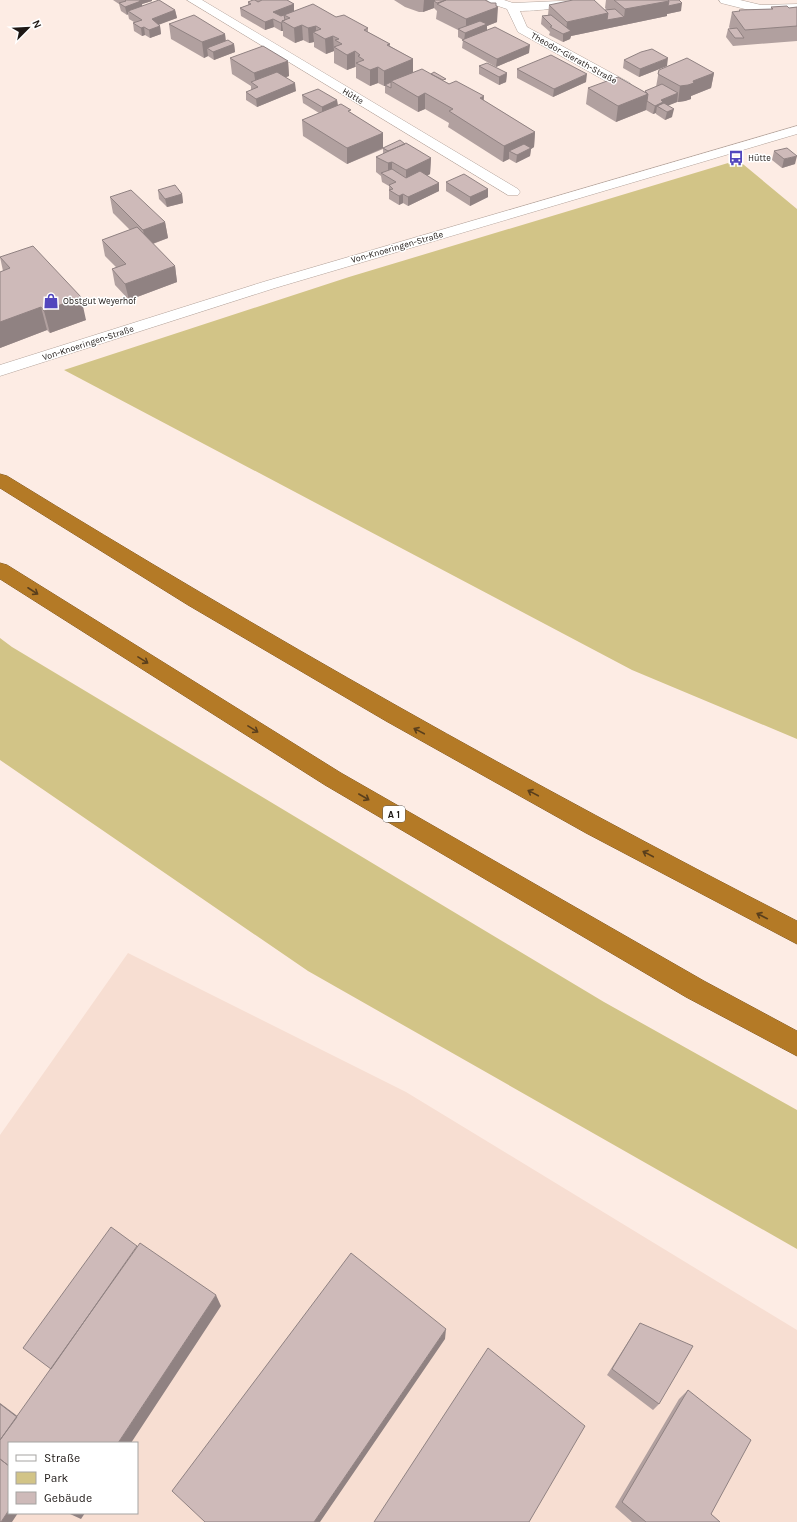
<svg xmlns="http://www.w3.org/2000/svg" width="797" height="1522" font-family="Karla,sans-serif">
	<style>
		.built { fill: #f7ded2; fill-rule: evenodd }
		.green { fill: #d2c487 }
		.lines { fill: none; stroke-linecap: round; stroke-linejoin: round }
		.street-casing { stroke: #b4a49c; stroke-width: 1 }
		.secondary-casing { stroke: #b4a49c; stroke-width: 1 }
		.highway-casing { stroke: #805820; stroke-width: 1 }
		.street { fill: #fff; fill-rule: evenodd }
		.secondary { fill: #fff; fill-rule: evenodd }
		.highway { fill: #b47a26; fill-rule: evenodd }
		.wall { fill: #b1a09f }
		.shaded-wall { fill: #908282 }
		.building { fill: #cebab9; stroke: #908282 }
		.oneway { stroke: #5a3f1c }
		.labels { text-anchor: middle; stroke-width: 3; stroke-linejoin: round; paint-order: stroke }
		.far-street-label { font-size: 9px; fill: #1e1815; stroke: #fff }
		.far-poi-label { font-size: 9px; fill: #1e1815; stroke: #fff; text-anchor: start }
		.shield { fill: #fff; stroke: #625d5b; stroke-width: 1 }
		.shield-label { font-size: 10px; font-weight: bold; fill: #1e1815 }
	</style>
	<rect width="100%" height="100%" fill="#fdece4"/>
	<!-- built -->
	<path class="built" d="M128,953l278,139 391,238v192h-797v-387zM9,1443h128v70h-128z"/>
	<!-- green -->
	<path class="green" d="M738,160l59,49v530l-165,-69 -568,-300 285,-93z
		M0,638l12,9 592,355 193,108v139l-489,-278 -308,-211z"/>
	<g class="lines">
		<!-- street casing -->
		<g class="street-casing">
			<path id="street" d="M187,0h15l316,189 2,3 -2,3h-10z
				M487,0h17l9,3 70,-3c-6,8 -52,11 -63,11l7,16 103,56 2,3 -2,3h-10l-102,-57 -11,-23 -18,-6z
				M719,0h21l21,5 36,-1v8l-36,1 -40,-10z"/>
		</g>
		<!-- secondary casing -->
		<g class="secondary-casing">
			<path id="secondary" d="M797,126v8l-522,154 -275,88v-11l263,-83z"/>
		</g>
		<!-- highway casing -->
		<g class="highway-casing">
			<path id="highway" d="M0,474l7,2c257,158 520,307 790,445v23l-211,-111 -200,-112 -198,-116 -188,-117z
				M0,563l7,2 334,208 363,208 93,50v25l-111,-59 -361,-212 -325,-206z"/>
		</g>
		<!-- street -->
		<use href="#street" class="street"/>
		<!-- secondary -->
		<use href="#secondary" class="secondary"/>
		<!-- highway -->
		<use href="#highway" class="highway"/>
	</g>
	<!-- wall -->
	<path class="wall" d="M113,0h39v1l-10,3v2l33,4 2,8 -18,6 1,2 1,8 -11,4 -5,-3 -3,1 -8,-5 -1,-8 1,-1 -5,-3 -1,-5 -1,1 -6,-4 -2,-7z
		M251,0h36l7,4v7l42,6 32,11v4l22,12v2l23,13v13l33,10 37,18 52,32 -1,15 -3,2 -1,7 -14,7 -7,-4 -6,3 -55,-35 1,-4 -24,-14 -7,3 -33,-19v-7h-1l-6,-3 -8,3 -14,-8v-11h-1l-8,3 -13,-7v-12l-8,3 -12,-7v-5l-5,1 -6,-3 -8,3 -12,-7v-5h-2l-7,-4 -9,3 -24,-14 -1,-8 8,-3v-3l4,-1z
		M394,0h91l11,6 1,16 -10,4v4l42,23 -33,14 -34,-19 1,-8 -5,-3v-7l-22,-11 1,-8 -3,-3 -11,4h-4l-14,-5z
		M606,0h73l2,11 -14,3v2l-96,20 -1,3 -7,3 -14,-7 1,-3 -9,-8 1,-8 6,-1 1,-10 56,5h2l-2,-2z
		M771,7l18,1 8,-1v34l-64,5 -7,-9 2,-8h2l-1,-2 3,-15h7v-2l32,-1z
		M169,24l56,10 1,7 8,3 1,8 -21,8 -6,-4 -4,2 -33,-19z
		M230,58l58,3 1,15 -3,1 10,14 -39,16 -11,-7v-8l5,-2v-4l-19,-12z
		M624,60l43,6 -28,11 -16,-9z
		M479,66l28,7 -1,9 -7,3 -20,-11z
		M517,69l69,13 -33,15 -36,-19z
		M659,70l55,3 -3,15 -20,8v3l-6,2 -7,1h-1l-9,3 4,12 -7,3 -9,-6v-1l-3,1 -7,-4 -30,12 -30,-18 2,-16 57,4v-1l11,-4z
		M302,95l35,5 1,5 45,28v15l48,10 -1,16 -3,2 12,7v8l-31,15 -5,-3 -4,2 -10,-6v-13l-7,-4 -1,-6 -5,-4v-15l7,-3v-5l-36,15 -44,-28 -1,-16 17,-7 -16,-10z
		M774,151l21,13 -13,4 -10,-8z
		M446,182l42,7v8l-18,9 -24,-15z
		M158,190l24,4 1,9 -16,4 -8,-8z
		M110,197l55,25 3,16 -15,6 22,22 2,16 -48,18 -14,-15 -3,-16 4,-2 -11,-11 -3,-16 28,-10 -17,-17z
		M0,257l86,63 -36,13 -3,-3 -47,18v-76l3,-1z
		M640,1323l19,81 -6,6 -46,-35z
		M688,1390l23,124 9,8h-88l-17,-15 64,-108z"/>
	<!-- shaded-wall -->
	<path class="shaded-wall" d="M136,0h16v1l-10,3 1,5 -15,2v3l-1,1 -2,-8z
		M424,0h27l-17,1v7l-11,4z
		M669,1l13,2 -1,8 -14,3v2l-96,20 -1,3 -7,3v-8l3,-1 1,-11 41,-9 16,4 1,-8z
		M294,4v8l-10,3v1l-10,4 -1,-8z
		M498,7l-1,15 -10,4v6l-23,9 1,-8 1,-1v-13z
		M175,10l2,8 -24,9 -1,-8z
		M273,19l1,8 -9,3v-8z
		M281,23h1l1,8h-2z
		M302,25l1,15 -8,3 -1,-15z
		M160,26l1,8 -11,4 -1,-8z
		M316,26v8l-3,-2 1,10 -5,1 -1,-15z
		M144,27l1,8 -3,1 -1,-8z
		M225,34l1,13 8,-3 1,8 -21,8 -1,-8 -6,-4 1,8 -4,2 -2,-16z
		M333,36l1,15 -8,3 -1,-15z
		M530,45l-1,8 -33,14 1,-8z
		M355,51v16l-8,3v-15z
		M668,58l-1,8 -28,11 1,-8z
		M413,59v15l-22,7v2l-6,2v1h-1v-15z
		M288,61l1,15 -31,12v-1l-2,-2 -2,-12z
		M378,67v16l-8,3v-16z
		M507,73l-1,9 -7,3v-8z
		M714,73l-3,15 -20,8v3l-6,2 -7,1 2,-16z
		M587,74l-1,8 -33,15 1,-8z
		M295,83l1,8 -39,16 -1,-8z
		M425,93v16l-7,3v-15z
		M678,93l-1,9 -17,7v-1l-3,-2 -1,7 -3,1 2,-8 6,-6z
		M648,94l-2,16 -30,12 2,-16z
		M484,96l-1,16 -3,-14z
		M337,100l1,9 -16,6v-8z
		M674,109l-2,8 -7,3 2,-8z
		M535,132l-1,15 -3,2 -1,7 -14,7 1,-8 -8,-4v8l-6,3 1,-16z
		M383,133v15l-36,16v-16z
		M797,156l-2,8 -13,4 2,-9z
		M431,158l-1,16 -24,12v-16z
		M392,162v16l-4,-1v-14z
		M439,183v8l-31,15v-9z
		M488,189v8l-18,9v-9z
		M182,194l1,9 -16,4 -2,-8z
		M403,194v9l-4,2v-9z
		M165,222l3,16 -22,8 -3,-16z
		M175,266l2,16 -48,18 -4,-16z
		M81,297l5,23 -36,13 -6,-22z
		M41,307l6,23 -47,18v-26z
		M216,1295l5,11 -90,137h-13z
		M446,1329l-1,10 -125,183h-6z
		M0,1403l28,21 -19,39 -9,-59z
		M9,1510v3h9l-6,9h-11z
		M71,1513h14l-4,6 -11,-5z"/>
	<!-- building -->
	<path class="building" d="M125,0h14l2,1 -16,6 -6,-4 7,-2z
		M159,0l16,10 -23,9 8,7 -11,4 -5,-3 -3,1 -8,-5 9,-3 -14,-9z
		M253,0h2l3,2 4,-2h25l7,4 -21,8 8,4 3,-1 1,5 -3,1v2h-1l-8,-4 -8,3 -25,-14 11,-4 -3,-2z
		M435,0h11l-9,3 -3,-2z
		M446,0h39l6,3h5v3l2,1 -32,12 -29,-15z
		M573,0h21l14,13 -41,9 -18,-17z
		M614,0h54l1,1 -44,8z
		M668,0h11l3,3 -14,3 1,-5z
		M313,4l23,13 8,-2 24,13 -4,2 26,14 -3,1 26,14 -29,12 -6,-4 -8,3 -14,-7 8,-3 -6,-4 2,-1 -5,-4 -8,4 -13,-8 8,-3 -7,-4 4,-1 -6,-3 -8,3 -12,-7 8,-3 -5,-3 -8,2 -6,-3 -8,3 -12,-7 8,-3 -6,-3z
		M787,6l2,2 8,-1v19l-52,4 -13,-18 8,-1 -1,-1 34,-1 -2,-2z
		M615,9l9,8 -17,3 1,-7 -3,-3z
		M194,15l31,19 -23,8 -33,-18z
		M551,15l20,16 -8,3 -13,-7 2,-1 -10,-10z
		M480,21l7,3 -22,9 -7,-4z
		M495,27l35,18 -33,14 -35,-19z
		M737,28l7,10h-9l-7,-9z
		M228,40l6,4 -21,8 -6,-4z
		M263,46l25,15 -34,12 -24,-15z
		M652,49l16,9 -28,11 -16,-9 17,-8z
		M551,55l36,19 -33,15 -37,-20z
		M687,58l27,15 -21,8 1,2 -6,2 -8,1 -22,-12 1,-4z
		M487,63l20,10 -8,4 -20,-11z
		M422,69l27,15 7,-3 28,15 -4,2 55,34 -31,14 -55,-35 4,-2 -28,-16 -7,4 -27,-16z
		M277,72l18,11 -39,16 -10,-7 12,-5 -7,-5z
		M434,72l12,7 -3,1 -12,-6z
		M618,77l30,17 -30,12 -30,-18z
		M391,82v6l-6,-3z
		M662,84l16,9 -17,7 2,2 -8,4 -8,-5 1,-7 -3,-3z
		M318,89l19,11 -15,7 -20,-12z
		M664,103l10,6 -7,3 -10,-6z
		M341,104l10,6 -3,1 35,22 -36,15 -45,-28z
		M400,140l5,4 -17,7 -5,-3z
		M406,143l25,15 -25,12 -14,-8 -4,1 -12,-6z
		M524,144l7,4 -14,7 -8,-4z
		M787,148l10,8 -13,3 -10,-8z
		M392,169l14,9 14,-7 19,12 -31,14 -5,-3 -4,2 -10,-6 4,-1 -4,-4 7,-3 -15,-9z
		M464,174l24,15 -18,8 -24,-15z
		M175,185l7,9 -17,5 -7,-9z
		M131,190l34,32 -22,8 -33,-33z
		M137,227l38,39 -50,18 -13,-15 14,-5 -24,-24z
		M33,246l48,51 -37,14 -3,-4 -41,15v-50l10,-4 -10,-11z
		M111,1227l26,19 -86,123 -28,-21z
		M140,1243l76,52 -98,148h-109v23l-9,-7v-19z
		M351,1253l95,76 -132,193h-109l-33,-31z
		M640,1323l53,23 -34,58 -47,-35z
		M488,1348l97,78 -56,96h-155z
		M688,1390l63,50 -40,74 9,8h-74l-24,-20z
		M0,1404l17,13 -17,23z
		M0,1459l9,7v44l-8,12h-1z"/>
	<!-- one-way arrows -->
	<defs><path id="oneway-shaft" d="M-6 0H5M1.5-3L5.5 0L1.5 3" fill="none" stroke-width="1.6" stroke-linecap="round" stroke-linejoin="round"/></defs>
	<g class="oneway">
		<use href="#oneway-shaft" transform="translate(33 591) rotate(33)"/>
		<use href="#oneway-shaft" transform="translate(143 660) rotate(32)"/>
		<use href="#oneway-shaft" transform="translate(253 729) rotate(32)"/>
		<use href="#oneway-shaft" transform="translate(419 731) rotate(-152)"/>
		<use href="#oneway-shaft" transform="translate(533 793) rotate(-152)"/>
		<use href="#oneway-shaft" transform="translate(364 797) rotate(30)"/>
		<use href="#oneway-shaft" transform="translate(648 854) rotate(-152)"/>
		<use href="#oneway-shaft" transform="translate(762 916) rotate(-153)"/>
	</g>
	<!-- icons -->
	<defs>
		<g id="bus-bare" transform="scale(1.2)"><path d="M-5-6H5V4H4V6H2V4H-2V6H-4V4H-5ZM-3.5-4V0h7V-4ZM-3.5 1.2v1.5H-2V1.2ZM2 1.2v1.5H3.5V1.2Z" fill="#5246bd" stroke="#fff" stroke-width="2.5" paint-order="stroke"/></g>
		<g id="shop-bare" transform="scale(1.2)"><path d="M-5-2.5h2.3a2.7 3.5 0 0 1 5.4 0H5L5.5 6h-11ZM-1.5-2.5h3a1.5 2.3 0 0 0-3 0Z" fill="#5246bd" stroke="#fff" stroke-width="2.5" paint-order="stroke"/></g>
	</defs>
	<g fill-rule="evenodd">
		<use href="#bus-bare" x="736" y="158"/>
		<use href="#shop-bare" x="51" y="301"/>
	</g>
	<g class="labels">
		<!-- far-street labels -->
		<g class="far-street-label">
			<text transform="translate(574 58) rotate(29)" y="3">Theodor-Gierath-Straße</text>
			<text transform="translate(353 96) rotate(31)" y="3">Hütte</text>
			<text transform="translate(397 247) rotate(-16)" y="3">Von-Knoeringen-Straße</text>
			<text transform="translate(88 343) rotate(-18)" y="3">Von-Knoeringen-Straße</text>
		</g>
		<!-- far-poi labels -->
		<g class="far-poi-label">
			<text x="748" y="161">Hütte</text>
			<text x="63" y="304">Obstgut Weyerhof</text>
		</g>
		<!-- shield labels -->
		<rect class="shield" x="383" y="806" width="22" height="16" rx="3"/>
		<g class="shield-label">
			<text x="394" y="818">A 1</text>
		</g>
	</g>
	<!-- legend -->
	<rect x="8" y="1442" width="130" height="72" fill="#ffffff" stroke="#a5a3a1"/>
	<rect x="16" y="1455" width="20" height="6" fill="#ffffff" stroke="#a5a3a1"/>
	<text x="44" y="1462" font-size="12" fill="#1e1815">Straße</text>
	<rect x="16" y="1472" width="20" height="12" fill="#d2c487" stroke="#a5a3a1"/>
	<text x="44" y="1482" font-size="12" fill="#1e1815">Park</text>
	<rect x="16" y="1492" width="20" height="12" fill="#cebab9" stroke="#a5a3a1"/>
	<text x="44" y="1502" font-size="12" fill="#1e1815">Gebäude</text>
	<!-- north arrow -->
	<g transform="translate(28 28) rotate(66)" stroke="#ffffff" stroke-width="3" paint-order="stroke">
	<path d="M0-3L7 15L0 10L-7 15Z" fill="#1e1815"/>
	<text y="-6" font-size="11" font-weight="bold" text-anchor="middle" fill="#1e1815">N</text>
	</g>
</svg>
